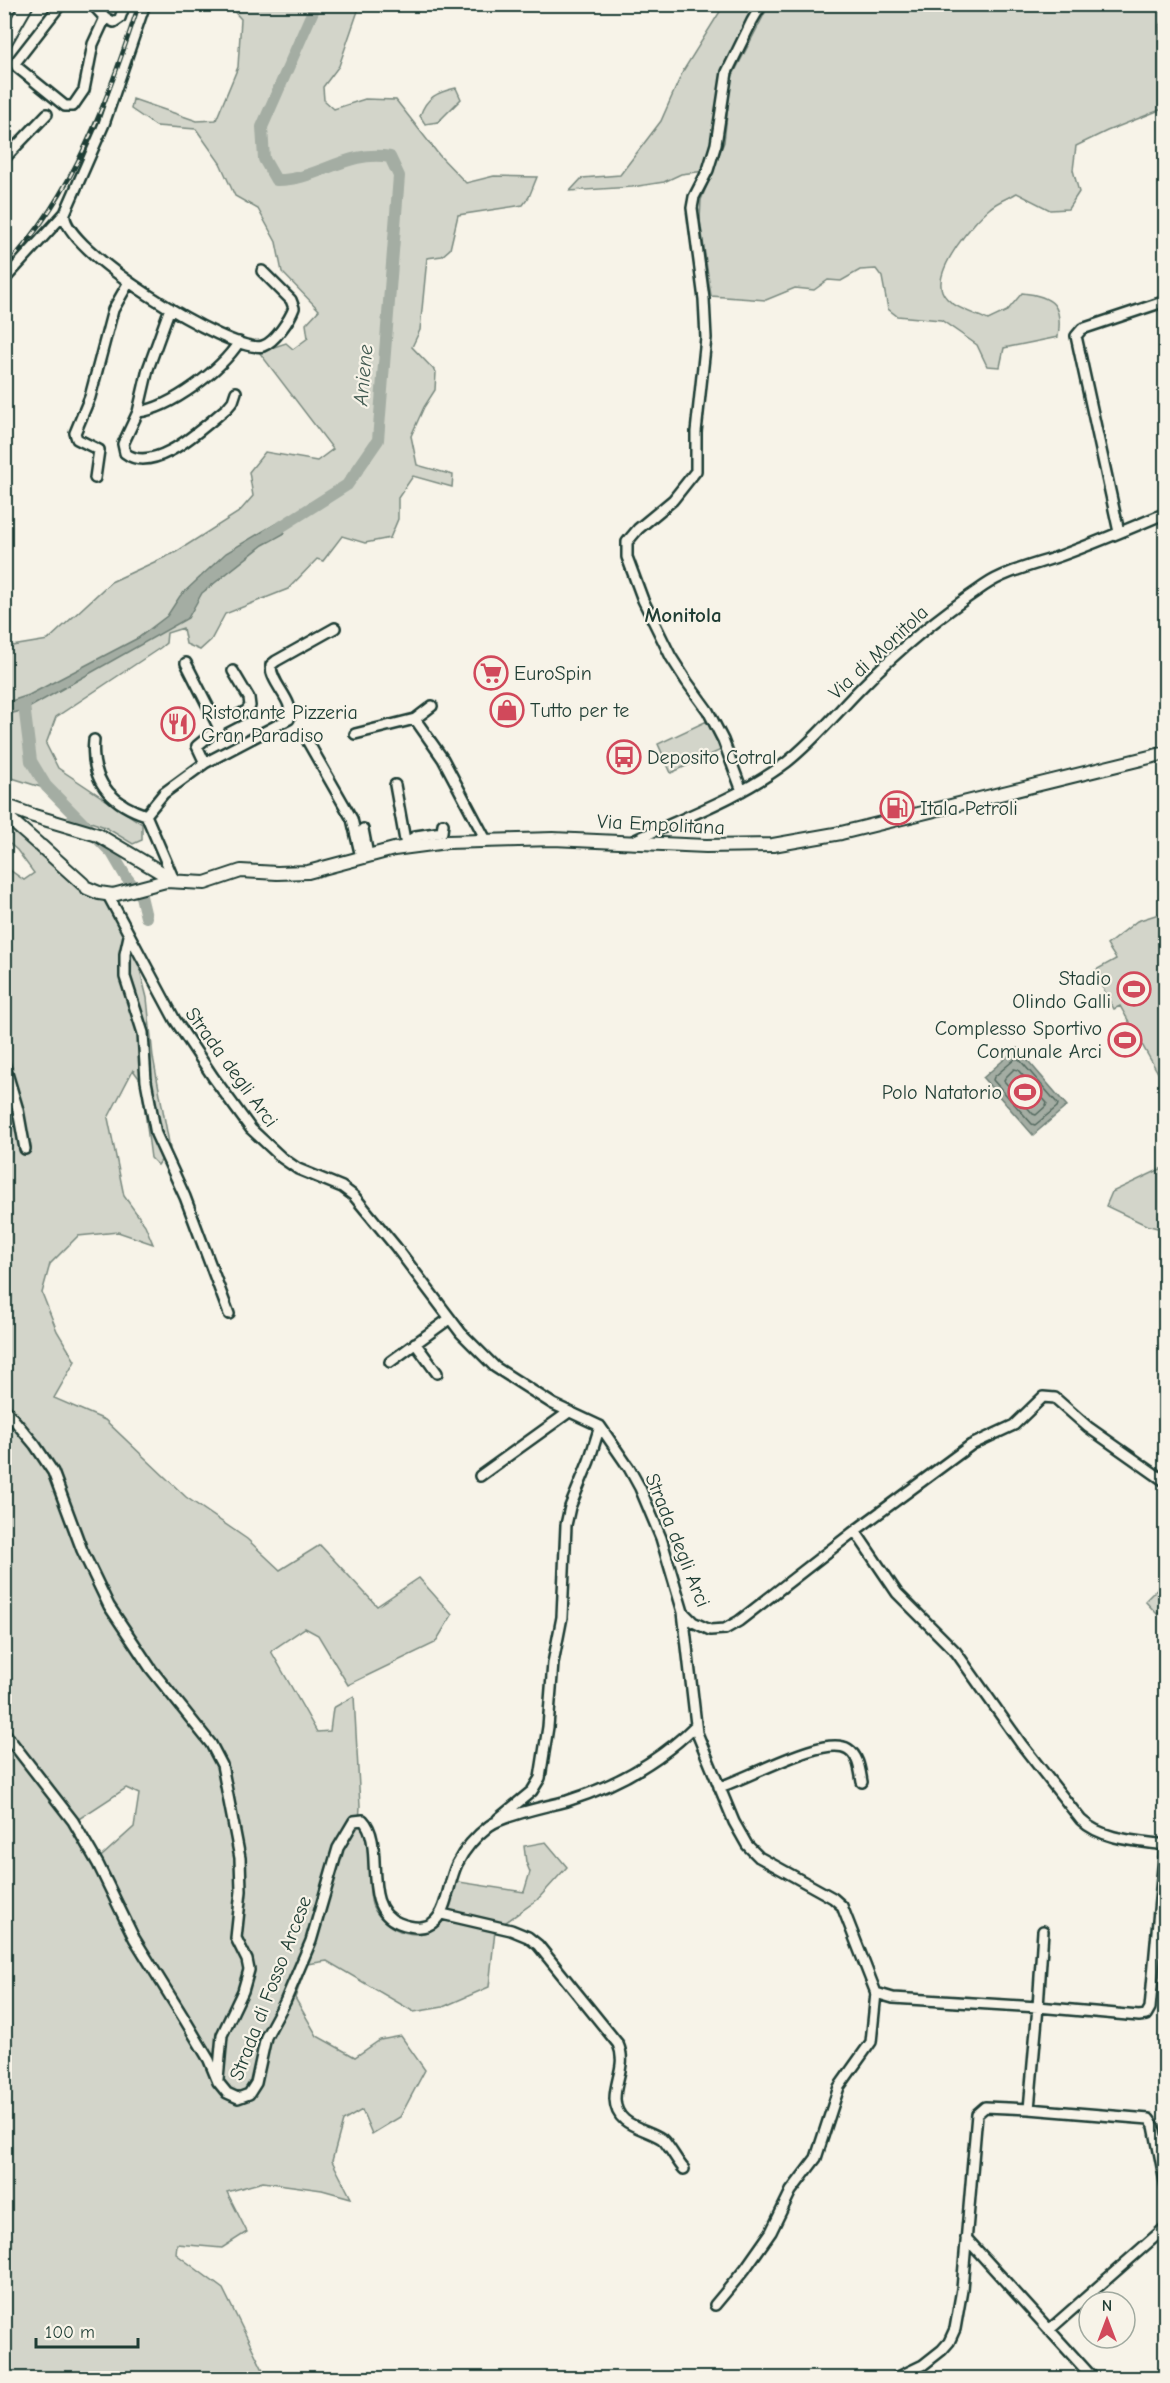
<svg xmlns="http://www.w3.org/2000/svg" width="1170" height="2383" font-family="'Comic Neue',sans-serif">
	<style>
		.green { fill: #d3d5ca; stroke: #79897f; stroke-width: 1.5; fill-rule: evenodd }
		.water { fill: #a4ada3; stroke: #6f8077; stroke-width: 1.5 }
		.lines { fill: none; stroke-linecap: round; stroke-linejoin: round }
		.shore { stroke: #546a60; stroke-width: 1.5 }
		.river { stroke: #a4ada3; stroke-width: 12 }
		.minor-casing { stroke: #1f3d34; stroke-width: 14 }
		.major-casing { stroke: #1f3d34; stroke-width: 16 }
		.minor { stroke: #f7f3e8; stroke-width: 9 }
		.major { stroke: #f7f3e8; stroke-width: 12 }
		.rail-casing { stroke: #1f3d34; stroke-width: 4.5 }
		.rail { stroke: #f7f3e8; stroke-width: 2; stroke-dasharray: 7; stroke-linecap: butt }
		.labels { text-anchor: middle; stroke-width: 4.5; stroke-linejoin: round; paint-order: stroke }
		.street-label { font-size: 20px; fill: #1f3d34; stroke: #f7f3e8 }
		.poi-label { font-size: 20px; fill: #1f3d34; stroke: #f7f3e8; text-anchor: start }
		.water-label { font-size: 21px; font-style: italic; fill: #405950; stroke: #f7f3e8 }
		.neighbourhood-label { font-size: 21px; font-weight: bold; fill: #1f3d34; stroke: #f7f3e8 }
	</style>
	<rect width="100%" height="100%" fill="#f7f3e8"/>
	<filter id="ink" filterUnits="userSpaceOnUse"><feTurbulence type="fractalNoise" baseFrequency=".0167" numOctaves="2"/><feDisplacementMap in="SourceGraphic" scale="12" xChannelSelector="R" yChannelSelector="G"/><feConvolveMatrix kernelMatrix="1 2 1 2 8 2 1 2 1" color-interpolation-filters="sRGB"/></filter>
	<g filter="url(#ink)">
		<!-- green -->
		<path class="green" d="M228,5h132l-21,61 -16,21 1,13 10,9 31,-10 31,1 43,55 27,28 28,-7 43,1 -8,20 -6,8 -65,10 -8,34 -8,7 -15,2 -7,72 -8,17 24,25 -1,18 -11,17 -13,29 6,29 36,10 -1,12 -39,-11 -15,22v21l-8,19 -25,5 -23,-7 -19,25 -6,-2 -29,30 -63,25 -14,26 -11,10 -14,-6 -3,-16 -16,5 -1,10 -6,5 -104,69 -10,27 12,24 84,56v16l-9,4 -28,-17 -26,-9 -32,-29 -38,-12 -4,-5v-20l6,-7 -6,-15v-78l7,-6 36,-6 63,-58 65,-30 63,-40 14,-16 -4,-24 16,-20 52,9 16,-12 -74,-97 27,-9 7,6 15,-11 -2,-14 13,-14 -37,-38 -6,-30 -18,-33 -23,-13 -15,-33 -24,-34 -40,-3 -25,-17 2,-10 64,22 19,-1 22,-53 3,-48z
			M724,5h34l-33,65 -7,51 -13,50 -24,3 -17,8 -32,5 -62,4 12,-13 38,-3 41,-54 22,-50z
			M769,5h396v15l-6,5 6,58v25l-58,23 -31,15 -3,24 6,22 -11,17 -18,1 -33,-17c-9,5 -21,9 -28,16 -16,13 -55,60 -47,82 6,16 32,22 46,29l19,-9 15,-18c32,3 41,13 36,44l-54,11 -4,19 -13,-1 -10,-21 -36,-25 -44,-4 -9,-7 -6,-32 -6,-8 -16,1 -19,11 -13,-1 -14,10 -19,-2 -29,12 -55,-4 -11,-76 1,-20 23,-58 7,-63z
			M456,88l5,11 -23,23 -13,2 -5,-8c6,-19 18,-24 36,-28z
			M707,721l14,29 -50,23 -13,-29z
			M5,819l84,73 17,10 31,56 10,40 6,59 17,91 -12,17 -7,-7 -10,-77 -8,-11 -25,48 16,78 21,29 8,19 -35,-12 -40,4 -28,28 -8,29 15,38 18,30 -21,37 51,22 81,77 61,42 33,31 40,-25 57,61 42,-28 33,37 -17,28 -87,42 -30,-50 -13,-7 -34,23 46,81 13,-1 3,-23 21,-12 6,110 -1,19 9,8c1,15 -1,63 5,74 12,24 49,39 69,14 7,-9 8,-29 11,-40l71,11 6,-20 -4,-10 -2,-16 22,-4 21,25 -30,33 -42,30 -6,57 -46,20 -29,5 -87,-51 -20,3 -12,34 22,38 38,21 25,-17 21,-4 24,34 -25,47 -28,17 -10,-24 -19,11 -11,40 19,37 -29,-8 -59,-8 -36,10 20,40 -25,16 -45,-4 -1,10 47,35 44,89h-262l-1,-1512 20,14 10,-7 -17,-23 -12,-10zM126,1788l13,6 -5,33 -40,36 -23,-39z
			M1165,912h1l-1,173 -45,-79 -6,3 -20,-38 22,-12 -9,-14 30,-24z
			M1165,1167v63l-19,-5 -40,-19 6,-14z
			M1165,1581v26l-8,7 -12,-13z"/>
		<!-- water -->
		<path class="water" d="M277,523l8,10 -22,12 -61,48 -14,25 -163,92 -20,5v-12l24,-8 109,-57 29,-22 13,-20 46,-43z
			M1017,1048l50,58 -34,29 -50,-57z"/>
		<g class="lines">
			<!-- shore -->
			<path class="shore" d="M1015,1059h4l39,45 -1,3 -22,18 -3,-1 -39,-44 1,-3z
				M1014,1069l4,1 29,33 -1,3 -10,9 -3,-1 -29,-33 1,-3z"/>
			<!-- river -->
			<path class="river" d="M268,535l79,-50 31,-45 21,-264 -9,-19c-43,-8 -73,24 -114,23l-12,-21 -2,-32 54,-123
				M24,705l7,56 15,25 66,67 14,24 15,19 5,21"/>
			<!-- minor casing -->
			<g class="minor-casing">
				<path id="minor" d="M61,4l-46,59 2,4 48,39h8l11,-16 9,-46 12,-26
					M92,4l13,14 9,4 6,-4 5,-14
					M4,159l43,-45
					M65,213c-8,33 167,143 198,133 12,-4 27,-27 31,-38l-3,-8 -29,-29
					M4,280l61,-67 39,-89 41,-120
					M170,308l-22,61 -10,43 -15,32 2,9c30,23 79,-27 102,-45l6,-7 3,-9
					M138,412c33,-4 83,-42 101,-70
					M95,478l4,-28 -22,-11 -2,-6 15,-36 23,-87 16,-28
					M1119,532l-43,-196 6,-7 84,-28
					M415,719l28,40 43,81
					M219,725l27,-14 4,-5 -1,-8 -16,-27
					M355,734l60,-15 17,-13
					M94,740c-4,39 15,63 52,75
					M308,742l44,77 9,38
					M205,763l84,-44c7,-18 -19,-35 -18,-54l5,-4 59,-33
					M395,785l11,61
					M742,791l-19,-51 -15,-29 -21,-29 -16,-25 -28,-57 -16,-43v-15l11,-13 35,-29 23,-29v-39l10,-94 -2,-39 -12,-91 2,-11 14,-27 8,-26 11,-72 25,-51 10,-17
					M363,829l5,26
					M633,841c52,-24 108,-44 154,-79 29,-23 51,-51 77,-77 36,-37 77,-70 120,-99 22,-15 50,-21 76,-30 35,-13 71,-28 106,-43
					M406,842l10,-6 26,-4 1,-8
					M174,880l-28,-65 18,-22 41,-30 -8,-17 22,-18 -33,-65
					M108,895l67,125 38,57 38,52 31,29 16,11 44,18 12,9 42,51 65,86 34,34 58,37 47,22 29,42 11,20 21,50 22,74 10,10 17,8 15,-1 14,-8 113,-88 119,-88 43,-20 29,-28 12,1 33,29 78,55
					M129,936l-4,18v23l18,56 3,48 10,53 29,63 44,117
					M4,1063l14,47 7,39
					M415,1343l22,30
					M390,1362l59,-43
					M4,1408l31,37 18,27 29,78 27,56 42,63 60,75 11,21 18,93 1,33 -5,47 11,22 2,10 -6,21 -21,44 -4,44
					M480,1476l89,-64
					M855,1531l42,62 59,59 66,93 59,75c21,20 57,21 85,25
					M683,1612l14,121 37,89 13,23 12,12 74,41 9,8 34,87 17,5 145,9 -9,102 -44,-2 -8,7 -15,175 -7,40 -6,13 -7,8 -19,15 -27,13
					M4,1732l69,89 25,43 36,74 51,82 24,40 9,22 9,11 11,5 11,-4 7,-11 10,-46 19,-35 26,-61 27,-93 16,-27 9,-1c23,24 -4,88 36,103 50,19 44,-30 58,-59 8,-16 19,-28 32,-38 14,-11 59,-20 78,-25 48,-15 93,-40 129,-76
					M719,1787c27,-7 105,-53 129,-38 11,7 12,22 14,33
					M498,1819l34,-28 8,-13 8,-51 5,-64 9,-46 4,-92 4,-18 19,-46 11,-35
					M442,1914l69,16 17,7 10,8 80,99c9,20 -3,35 -3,55 1,28 29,28 47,40 7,6 14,21 22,30
					M1043,1931l-5,76 101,9 7,-1 4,-7 15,-163
					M1029,2109l120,10 5,7 12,61
					M966,2238l127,140
					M715,2305l30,-36 26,-37 20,-41 25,-33 23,-71 32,-45 5,-49
					M1049,2330l117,-103"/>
			</g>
			<!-- major casing -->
			<g class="major-casing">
				<path id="major" d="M4,44l23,-40
					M4,805l30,11 64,19 76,45
					M4,814l34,30
					M41,846l42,38
					M87,888l12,5 14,2 53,-14 39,2 36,-12 36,2 31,-1 86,-23 53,-7 106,-3 153,7 67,-1 68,-12 325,-80"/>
			</g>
			<!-- minor -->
			<use href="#minor" class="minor"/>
			<!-- major -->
			<use href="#major" class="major"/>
			<!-- rail casing -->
			<g class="rail-casing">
				<path id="rail" d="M4,268c70,-72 104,-170 135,-264"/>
			</g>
			<!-- rail -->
			<use href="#rail" class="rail"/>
		</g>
	</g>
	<!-- icons -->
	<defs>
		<g id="supermarket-ring" transform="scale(1.725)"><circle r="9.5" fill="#f7f3e8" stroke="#d1495b" stroke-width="1.5"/><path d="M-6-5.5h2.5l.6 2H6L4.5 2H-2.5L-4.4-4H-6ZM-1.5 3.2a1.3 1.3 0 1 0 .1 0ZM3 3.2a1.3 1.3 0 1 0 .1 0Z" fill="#d1495b"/></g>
		<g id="shop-ring" transform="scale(1.725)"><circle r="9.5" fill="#f7f3e8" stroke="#d1495b" stroke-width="1.5"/><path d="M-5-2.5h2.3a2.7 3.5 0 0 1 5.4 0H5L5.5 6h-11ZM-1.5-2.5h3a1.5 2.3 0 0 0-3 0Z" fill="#d1495b"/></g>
		<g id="restaurant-ring" transform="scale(1.725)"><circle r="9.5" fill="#f7f3e8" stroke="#d1495b" stroke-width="1.5"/><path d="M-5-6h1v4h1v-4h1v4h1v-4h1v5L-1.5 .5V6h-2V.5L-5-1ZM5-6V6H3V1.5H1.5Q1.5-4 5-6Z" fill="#d1495b"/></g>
		<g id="bus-ring" transform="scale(1.725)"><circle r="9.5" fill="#f7f3e8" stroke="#d1495b" stroke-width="1.5"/><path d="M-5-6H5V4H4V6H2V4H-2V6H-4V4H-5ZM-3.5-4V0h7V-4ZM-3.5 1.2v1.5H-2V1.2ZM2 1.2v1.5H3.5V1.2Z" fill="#d1495b"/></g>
		<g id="fuel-ring" transform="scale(1.725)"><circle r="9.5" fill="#f7f3e8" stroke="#d1495b" stroke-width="1.5"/><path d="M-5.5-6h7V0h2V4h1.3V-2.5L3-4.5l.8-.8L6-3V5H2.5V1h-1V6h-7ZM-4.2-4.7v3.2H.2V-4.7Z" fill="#d1495b"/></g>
		<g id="stadium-ring" transform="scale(1.725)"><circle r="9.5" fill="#f7f3e8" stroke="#d1495b" stroke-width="1.5"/><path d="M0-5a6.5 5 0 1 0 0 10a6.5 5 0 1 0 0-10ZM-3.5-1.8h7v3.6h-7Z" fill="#d1495b"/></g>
	</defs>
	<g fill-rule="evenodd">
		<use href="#supermarket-ring" x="491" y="673"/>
		<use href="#shop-ring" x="507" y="710"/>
		<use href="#restaurant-ring" x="178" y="724"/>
		<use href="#bus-ring" x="624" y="757"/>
		<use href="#fuel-ring" x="897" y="808"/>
		<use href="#stadium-ring" x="1134" y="989"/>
		<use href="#stadium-ring" x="1125" y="1040"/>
		<use href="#stadium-ring" x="1025" y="1092"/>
	</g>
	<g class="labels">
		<!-- street labels -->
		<g class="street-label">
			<text transform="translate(878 652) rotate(-43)" y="7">Via di Monitola</text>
			<text transform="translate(661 824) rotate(3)" y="7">Via Empolitana</text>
			<text transform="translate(232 1067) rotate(54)" y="7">Strada degli Arci</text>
			<text transform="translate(678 1540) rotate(68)" y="7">Strada degli Arci</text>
			<text transform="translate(270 1988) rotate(-69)" y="7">Strada di Fosso Arcese</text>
		</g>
		<!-- poi labels -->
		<g class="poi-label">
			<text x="514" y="680">EuroSpin</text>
			<text x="530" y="717">Tutto per te</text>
			<text x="201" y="719">Ristorante Pizzeria<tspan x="201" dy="23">Gran Paradiso</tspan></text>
			<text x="647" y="764">Deposito Cotral</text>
			<text x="920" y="815">Itala Petroli</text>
			<text x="1111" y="985" text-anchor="end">Stadio<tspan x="1111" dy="23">Olindo Galli</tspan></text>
			<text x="1102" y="1035" text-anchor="end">Complesso Sportivo<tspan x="1102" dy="23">Comunale Arci</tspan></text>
			<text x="1002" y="1099" text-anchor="end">Polo Natatorio</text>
		</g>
		<!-- water labels -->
		<g class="water-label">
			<text transform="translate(363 375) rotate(-85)" y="7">Aniene</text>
		</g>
		<!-- neighbourhood labels -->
		<g class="neighbourhood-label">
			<text x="683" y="622">Monitola</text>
		</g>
	</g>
	<!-- margin -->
	<rect width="1170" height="2383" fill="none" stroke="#f7f3e8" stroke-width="24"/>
	<rect x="12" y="12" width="1146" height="2359" fill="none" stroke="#1f3d34" stroke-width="2" filter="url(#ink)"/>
	<!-- north arrow -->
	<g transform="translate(1107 2320)"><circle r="28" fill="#f7f3e8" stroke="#a1aaa0" stroke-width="1.5"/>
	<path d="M0-4.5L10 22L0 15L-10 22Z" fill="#d1495b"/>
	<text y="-9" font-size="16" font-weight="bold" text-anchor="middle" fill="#1f3d34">N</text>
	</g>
	<!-- scale -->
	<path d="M36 2338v9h102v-9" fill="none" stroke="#1f3d34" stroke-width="3"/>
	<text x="45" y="2338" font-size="18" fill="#1f3d34" stroke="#f7f3e8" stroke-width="4.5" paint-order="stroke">100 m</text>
</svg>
